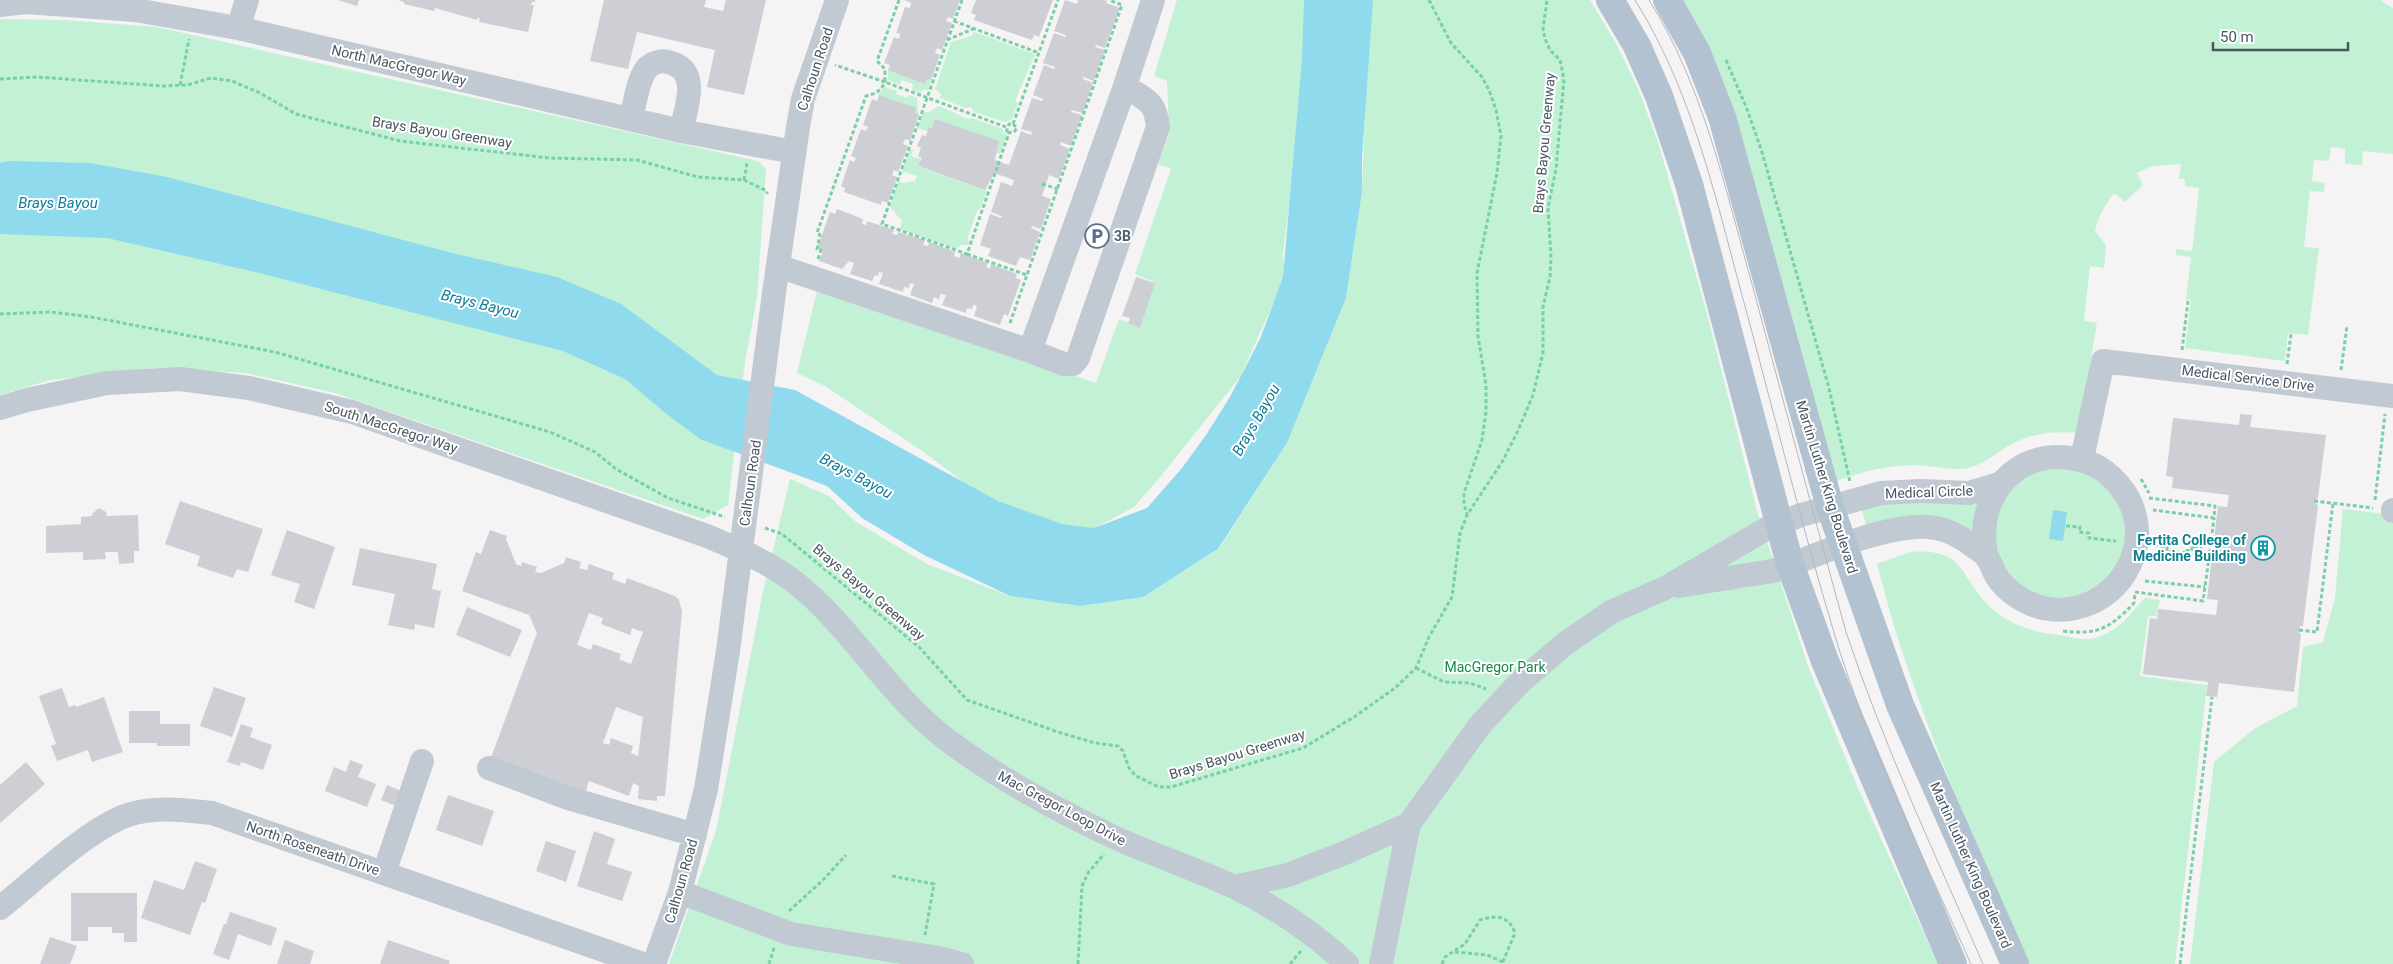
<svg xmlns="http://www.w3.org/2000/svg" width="2393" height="964" font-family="Roboto,sans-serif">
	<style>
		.green { fill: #c3f1d5 }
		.water { fill: #90daee }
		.building { fill: #cdcfd5; fill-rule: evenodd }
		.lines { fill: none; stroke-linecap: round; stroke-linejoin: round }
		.path { stroke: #7ad0a6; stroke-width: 3; stroke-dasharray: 4 2.5; stroke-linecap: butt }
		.minor { stroke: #c1cad2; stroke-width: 24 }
		.major { stroke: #b3c2d1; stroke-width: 28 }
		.tram { stroke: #b5b8bd; stroke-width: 1 }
		.labels { text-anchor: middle; stroke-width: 4; stroke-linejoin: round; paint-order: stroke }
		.street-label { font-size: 14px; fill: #4a5661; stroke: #fff }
		.service-label { font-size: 14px; font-weight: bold; fill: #4e5e75; stroke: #fff; text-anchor: start }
		.culture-label { font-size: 14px; font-weight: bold; fill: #0d838f; stroke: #fff; text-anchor: end }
		.park-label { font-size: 14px; fill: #17864f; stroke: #fff }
		.water-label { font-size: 15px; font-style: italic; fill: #0c7c9b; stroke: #fff }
	</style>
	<rect width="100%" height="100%" fill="#f5f3f3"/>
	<!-- green -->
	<path class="green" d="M1177,0h127v92l-21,162 2,23 -45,100 -79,99 -27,31 -39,21 -52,-2 -52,-23 -66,-50 -100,-67 -28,-13 20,-82 279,92 23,-64 21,7 14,-44 -19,-8 36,-105 -13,-5 11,-30 -2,-53 -13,-5z
		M1369,0h221l27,45 22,46 19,51 48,168 51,201 51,155 49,120 81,178h-1269l47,-133 47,-239 27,-113 39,17 27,26 73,43 81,31 70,10 63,-9 76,-48 68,-106 59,-145 16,-106z
		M1680,0h700l13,8v146l-30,-3 -1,14 -17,-1v-15l-14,-2 -2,14 -15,-1 -2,21 13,2 -1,9 -14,-1 -6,56 15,1 -11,87 -20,-2 -3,28 -100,-13 6,-48 -5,-1 5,-42 -15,-2v-6l16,2 7,-63 -14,-2v-7h-6l2,-15 -29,2 -15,7 6,12 -18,17 -11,-9c-9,12 -16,24 -19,38l11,14 -2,23 -14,-2 -6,55 13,2 -19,110c-25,-2 -48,0 -70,13 -13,8 -24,18 -40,22 -16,3 -33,-2 -50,-3 -28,0 -55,6 -82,16z
		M0,19l65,1 92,7 601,134 8,8 -9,128 -12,65 -17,143 -25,14 -368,-126 -89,-20 -92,-5 -104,12 -50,15z
		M974,32l61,22 -20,47 3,2 -6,16 -7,3 -31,-10 -3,-5 -5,1 -26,-10 1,-4 -6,-5 16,-47 20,-6z
		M888,69l43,11 -3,10h-5l-3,3 -8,-3 1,-6 -11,-4 -2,5 -12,-5z
		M885,87l12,4 -1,3 11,4 2,-3 8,3 1,16 -4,-1 1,-4 -37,-14z
		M939,106l29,13 4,-1 31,11v3l4,3 -7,19 -4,-2 2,-9 -68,-11 -13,-4 6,-16h6z
		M910,149l3,1 -2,6 10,3 -2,8 68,24 -7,18 -3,2 -10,29 2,1 -1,4h-7l-5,4 -56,-20 2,-8 -12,-14 8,-26 5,2 12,-2 2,-5 -15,-5z
		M1993 533a67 67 0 1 1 134 0a67 67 0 1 1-134 0Z
		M1977,502l2,3 -5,24 -3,1 -104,-3 -6,-19 21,-5z
		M2343,509l50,6v449h-203l24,-202 40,-33 43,-23 6,-59 20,-5 12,-44z
		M1910,552c57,-4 48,24 81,56 21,19 47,25 74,28 8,2 18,4 26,3 7,-1 15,-5 21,-9 12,-6 23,-22 33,-32l15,2 -4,16h-8l-8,60 67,9 -32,279h-149c-44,-103 -89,-207 -124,-313 -10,-29 -17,-58 -25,-87z"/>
	<!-- water -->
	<path class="water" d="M1304,0h69l-11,158v34l-16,106 -59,145 -69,106 -75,48 -63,9 -70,-10 -86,-41 -62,-37 -35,-32 -127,-47 -36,-27 -39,-33 -62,-28 -308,-79 -148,-34 -107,-4v-71l10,-2 80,2 77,14 285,76 105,24 64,27 96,71 78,15 203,111 64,23 32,4 53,-20 35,-40 24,-33 24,-38 30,-58 23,-62 19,-218z
		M2053,510l14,2 -4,29 -14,-2z"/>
	<!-- building -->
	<path class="building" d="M338,0h21l-2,6z
		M398,0h137v2h-3l-1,3h3l-6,27 -49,-10 1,-4h-3v2l-42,-12 -1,3 -30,-7v-2z
		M604,0h102l-2,7 19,4 3,-11h40l-22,95 -37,-8 8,-37 -78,-18 -9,37 -38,-8z
		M904,0h56l-7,19 -5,-2 -2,4 6,2 -10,27 -5,-2 -2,5 5,2 -9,25 -4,-1 -2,5 -37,-14 2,-5 -6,-2 10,-26 5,2 1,-5 -4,-1 9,-26 5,1 1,-5z
		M976,0h77l-14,37 -5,-2 -2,5 -58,-20 2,-5 -5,-2z
		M1065,0l12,4 1,-4h26l3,1 -1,2 14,5 -15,40 -9,-3 -1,2 10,3 -11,31 -11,-4v2l10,4 -10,30 -11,-3 -1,2 11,3 -11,31 -10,-4 -1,3 10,4 -11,30 -10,-4 -7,21 9,3 -10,30 -9,-3 -1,2 9,4 -10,28 -10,-3 -4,9 -28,-10 3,-7 -11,-4 10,-31 11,4 1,-2 -11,-4 10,-30 11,4 2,-6 -20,-7 -9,17 -67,-24 4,-8 -4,-2 3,-8 -4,-2 5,-11 4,1 3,-9 3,1 3,-9 64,22 -4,19 14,5 12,-34 10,4 1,-3 -11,-3 11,-31 10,3 1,-2 -10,-4 11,-30 10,4 1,-2 -12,-4 11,-30 11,4 1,-2 -12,-4z
		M879,95l37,13 -1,5 4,1 -9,27 -5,-2 -2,5 5,2 -10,26 -4,-2 -2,5 5,2 -9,26 -6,-2 -1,4 -37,-13 1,-4 -4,-2 9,-26 4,2 2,-4 -5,-2 10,-27 5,2 2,-4 -5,-2 9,-26 5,2z
		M837,209l26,10 -1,5 4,1 1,-4 27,9 -2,4 5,1 1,-3 27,8 -2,5 5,1 1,-4 26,10 -1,4 5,2 2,-5 27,10 -2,4 4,2 1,-5 26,10 -1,4 5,2 -13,36 -4,-2 -4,11 -26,-9 3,-10 -4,-1 -1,4 -5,-1 -1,5 -24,-8 4,-10 -5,-1 -2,5 -5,-2 -2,6 -22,-8 4,-11 -4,-1 -1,5 -5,-1 -1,5 -24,-8 4,-11 -4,-1 -1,4 -3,-1 -3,6 -22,-7 4,-11 -5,-2 -7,8 -23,-8 4,-10 -6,-2 13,-37 5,2z
		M1136,277l19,6 -15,45 -12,-5 2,-5 -8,-2z
		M2240,414l12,1 -2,12 76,8 -8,63 -4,3 4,5 -15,120h-3l-1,7 2,1 -7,58 -75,-9 -2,14 -11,-1 2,-14 -65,-8 7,-56 7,1 1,-10 58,6 2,-15 -11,-1 11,-93 9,1 2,-12 -57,-7 1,-11 -7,-1 7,-58 66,7z
		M180,501l83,28 -15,43 -11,-3 -4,9 -36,-12 3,-10 -35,-12z
		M99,508l7,4 1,4 31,-1 1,36h-5v12l-15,1 -1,-12h-13l1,7 -23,1v-8l-37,1v-27l35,-2v-7l11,-1 1,-3z
		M287,530l48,17 -21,62 -20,-7 6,-18 -29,-9z
		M490,530l17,6 -1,3 10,25 5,2 1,-4 15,5 -2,5 6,1 23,-10 2,-6 15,5 -2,6 8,2 2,-6 25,9 -2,6 13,5 2,-6 48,18 4,4 3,11 -17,185h-8v5l-19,-2 1,-13 -6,-3 -4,13 -40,-15 -5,16 -95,-34 48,-130 -8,-18 -67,-24 14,-39 5,2zM589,613l14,5 -2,6 29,11 2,-7 11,4 -12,32 -12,-5 2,-5 -28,-10 -2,6 -14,-5zM616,707l27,10 -5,39 -7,-3 2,-7 -22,-8 -2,7 -6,-2z
		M360,548l77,16 -5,25 9,2 -7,37 -19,-4 -1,6 -26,-5 7,-31 -43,-9z
		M467,607l55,23 -12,27 -54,-22z
		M214,687l32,11 -14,39 -32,-11z
		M62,688l7,19 6,-2 1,2 28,-10 19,55 -31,10 -4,-12 -31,11 -6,-15 5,-2 -17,-48z
		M129,711h31v13h30v22h-33v-3h-28z
		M241,724l12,4 -3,9 22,8 -9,25 -22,-8 -1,4 -13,-4z
		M350,760l13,5 -5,12 18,7 -9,23 -42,-16 9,-24 12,5z
		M26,762l19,22 -45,39v-38z
		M387,785l17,7 -6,15 -17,-7z
		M448,795l46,16 -12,35 -46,-16z
		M594,831l21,8 -8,25 25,8 -10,29 -45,-15z
		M546,841l30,10 -10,31 -30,-11z
		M195,861l22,8 -12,34 -3,-1 -12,33 -49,-17 13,-38 30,10z
		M71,893h66v49h-13v-9h-12v-6h-24v14h-17z
		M230,912l47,16 -6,18 -33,-12 -9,26 -16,-6 11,-30h2z
		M50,937l27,9 -7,18h-30z
		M285,940l29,11 -4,13h-33z
		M388,940l62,21 -1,3h-69z"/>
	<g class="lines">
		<!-- path -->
		<path class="path" d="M899,0l-22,61 8,8v13l121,45
			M962,0l-80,224 85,30 42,-121
			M1429,0l22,43 31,34 7,13 7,20 5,26 -4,37 -20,100 1,63 8,49v27l-4,28 -18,53v11l3,10
			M954,21l85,32
			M947,40l26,-11
			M1726,60l21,49 15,43 67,236 21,94
			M0,79l37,-2 126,9 24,-1 24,-7 21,3 28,12 36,21 104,27 149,17 88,2 61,17 46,3 23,11v3
			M180,85l9,-46
			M1013,124l4,4 -3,4 -8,1 3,-9h4l45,-124
			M744,180l3,-17
			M1042,184l16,5
			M967,254l60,21
			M818,259l3,-9 -4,-1 3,-14 -3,-2 49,-137c9,-2 15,-5 19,-14l-50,-17
			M0,314l51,-2 40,5 184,35 275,80 45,20 21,17 52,29 57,19
			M1010,323l112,-318 -13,-5
			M2182,350l6,-49
			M2287,364l4,-30
			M2341,370l6,-44
			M2141,479l8,14
			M2149,498l66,8 -1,12 -61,-8
			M2375,500l10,-86
			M2314,501l59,7
			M2066,526l14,1 -1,5 10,1v5l27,3
			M765,528l17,6 137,113 48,53 91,32 37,11 23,3 5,5 6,17 7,8 23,11h12l132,-39 51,-31 41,-29 21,-20 13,-31 23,-40 8,-64 7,-18 35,-53 15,-29 16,-38 10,-42v-46l7,-30 1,-20 -3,-49 8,-39 8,-90 -4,-19 -10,-10 -5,-11 -2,-10 4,-29
			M2154,545l13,2v4l17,2v-3l8,1v-5l9,1v-5l10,1 3,-25
			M2145,581l60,6
			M2135,592l68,9 8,-58
			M2299,630l18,2 16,-129
			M2063,631c35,4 46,-2 71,-28l1,-9
			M1416,668l28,14 26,1 16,6
			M892,876l42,8 -9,51
			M789,911l34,-31 23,-25
			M1455,952l32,3 16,7
			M769,964l5,-16
			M1078,964l4,-78 6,-13 16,-19
			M1290,964l11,-13
			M1442,964l3,-7 20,-13 15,-24c15,-5 29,-5 35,13l-13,31
			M2180,964l32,-267"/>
		<!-- minor -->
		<path class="minor" d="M0,5l26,-3 109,8 103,18 443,103 113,21
			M238,28l9,-28
			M631,119c4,-15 6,-38 16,-51 5,-5 14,-8 21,-6 34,8 18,46 13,69
			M778,266l252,85 95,-265 28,-86
			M1030,351l34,13h9l5,-6 80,-231c-3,-28 -12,-26 -33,-41
			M0,408l27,-8 80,-17 73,-4 69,9 103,24 355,124c31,13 64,27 90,48 56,45 91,111 149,155 53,40 112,72 172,100 38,17 78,30 116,48 41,20 80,46 113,77
			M2082,459l21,-98 290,35
			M2393,511v-1
			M1679,586c23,-4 45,-7 68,-11 10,-2 22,-2 32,-6 44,-16 87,-37 135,-42 24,-2 40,5 59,19 4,3 10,6 13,10 5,6 7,15 11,21 10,15 29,27 46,31 71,14 123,-67 76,-123 -7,-8 -15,-16 -25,-20 -65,-28 -121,22 -108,90
			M489,768l79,30 127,37
			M384,873l38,-112
			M1234,887l54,-12 59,-23 62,-28 71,-99 41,-44 45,-38 45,-31 54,-24 101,-59 35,-14 80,-22 40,-2 48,2 30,-9
			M680,892l111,42 148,24 23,6
			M0,908c33,-26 89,-80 128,-93 26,-9 56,-5 84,-2l431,151
			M654,964l26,-72 26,-103 22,-138 46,-358 24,-166 5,-28 34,-99
			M1381,964l28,-140"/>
		<!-- major -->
		<path class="major" d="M1610,0l27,46 22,50 30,88 90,339 11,41 35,97 128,303
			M1667,0l30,53 25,64 108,390 70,198 115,259"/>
		<!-- tram -->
		<path class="tram" d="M1635,0c54,86 78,186 104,284 32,117 61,236 96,352 34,113 88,220 136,328
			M1649,0c54,85 76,188 103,284 31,116 62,232 94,348 38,114 89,222 137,332"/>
	</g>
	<!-- icons -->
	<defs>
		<g id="parking-ring" transform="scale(1.25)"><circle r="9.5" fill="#fff" stroke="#5c6f8a" stroke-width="1.5"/><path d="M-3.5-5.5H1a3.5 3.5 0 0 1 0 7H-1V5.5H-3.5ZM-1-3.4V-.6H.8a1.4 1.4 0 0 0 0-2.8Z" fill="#5c6f8a"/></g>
		<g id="building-ring" transform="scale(1.25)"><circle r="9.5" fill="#fff" stroke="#0f9aa8" stroke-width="1.5"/><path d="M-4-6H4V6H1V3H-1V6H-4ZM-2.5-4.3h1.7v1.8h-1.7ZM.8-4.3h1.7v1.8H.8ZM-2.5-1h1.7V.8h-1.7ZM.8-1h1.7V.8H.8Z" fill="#0f9aa8"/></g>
	</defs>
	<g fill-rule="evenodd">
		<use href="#parking-ring" x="1097" y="236"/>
		<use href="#building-ring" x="2263" y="548"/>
	</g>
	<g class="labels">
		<!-- street labels -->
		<g class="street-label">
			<text transform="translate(399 65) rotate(13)" y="5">North MacGregor Way</text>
			<text transform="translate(815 69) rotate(-72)" y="5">Calhoun Road</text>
			<text transform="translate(442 132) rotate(9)" y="5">Brays Bayou Greenway</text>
			<text transform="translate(1544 143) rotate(-85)" y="5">Brays Bayou Greenway</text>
			<text transform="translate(2248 378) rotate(7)" y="5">Medical Service Drive</text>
			<text transform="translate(391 427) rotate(18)" y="5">South MacGregor Way</text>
			<text transform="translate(750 483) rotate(-82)" y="5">Calhoun Road</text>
			<text transform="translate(1827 487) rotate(73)" y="5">Martin Luther King Boulevard</text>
			<text transform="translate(1929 492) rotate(-2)" y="5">Medical Circle</text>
			<text transform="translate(869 592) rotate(40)" y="5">Brays Bayou Greenway</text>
			<text transform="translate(1237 754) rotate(-17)" y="5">Brays Bayou Greenway</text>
			<text transform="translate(1062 808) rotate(28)" y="5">Mac Gregor Loop Drive</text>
			<text transform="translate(313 848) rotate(19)" y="5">North Roseneath Drive</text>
			<text transform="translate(1971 865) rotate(66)" y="5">Martin Luther King Boulevard</text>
			<text transform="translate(681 881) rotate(-74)" y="5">Calhoun Road</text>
		</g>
		<!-- service labels -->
		<g class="service-label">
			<text x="1114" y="241">3B</text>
		</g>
		<!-- culture labels -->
		<g class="culture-label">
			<text x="2246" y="545">Fertita College of<tspan x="2246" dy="16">Medicine Building</tspan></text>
		</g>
		<!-- park labels -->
		<g class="park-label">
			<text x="1495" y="672">MacGregor Park</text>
		</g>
		<!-- water labels -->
		<g class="water-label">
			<text x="58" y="208">Brays Bayou</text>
			<text transform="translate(480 304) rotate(14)" y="5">Brays Bayou</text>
			<text transform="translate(1256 420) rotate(-60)" y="5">Brays Bayou</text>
			<text transform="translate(856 476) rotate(28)" y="5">Brays Bayou</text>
		</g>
	</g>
	<!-- scale -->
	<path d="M2213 42v8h135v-8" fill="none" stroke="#4a5661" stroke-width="2.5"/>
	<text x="2220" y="42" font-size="15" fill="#4a5661" stroke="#ffffff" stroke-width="4" paint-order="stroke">50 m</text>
</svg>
